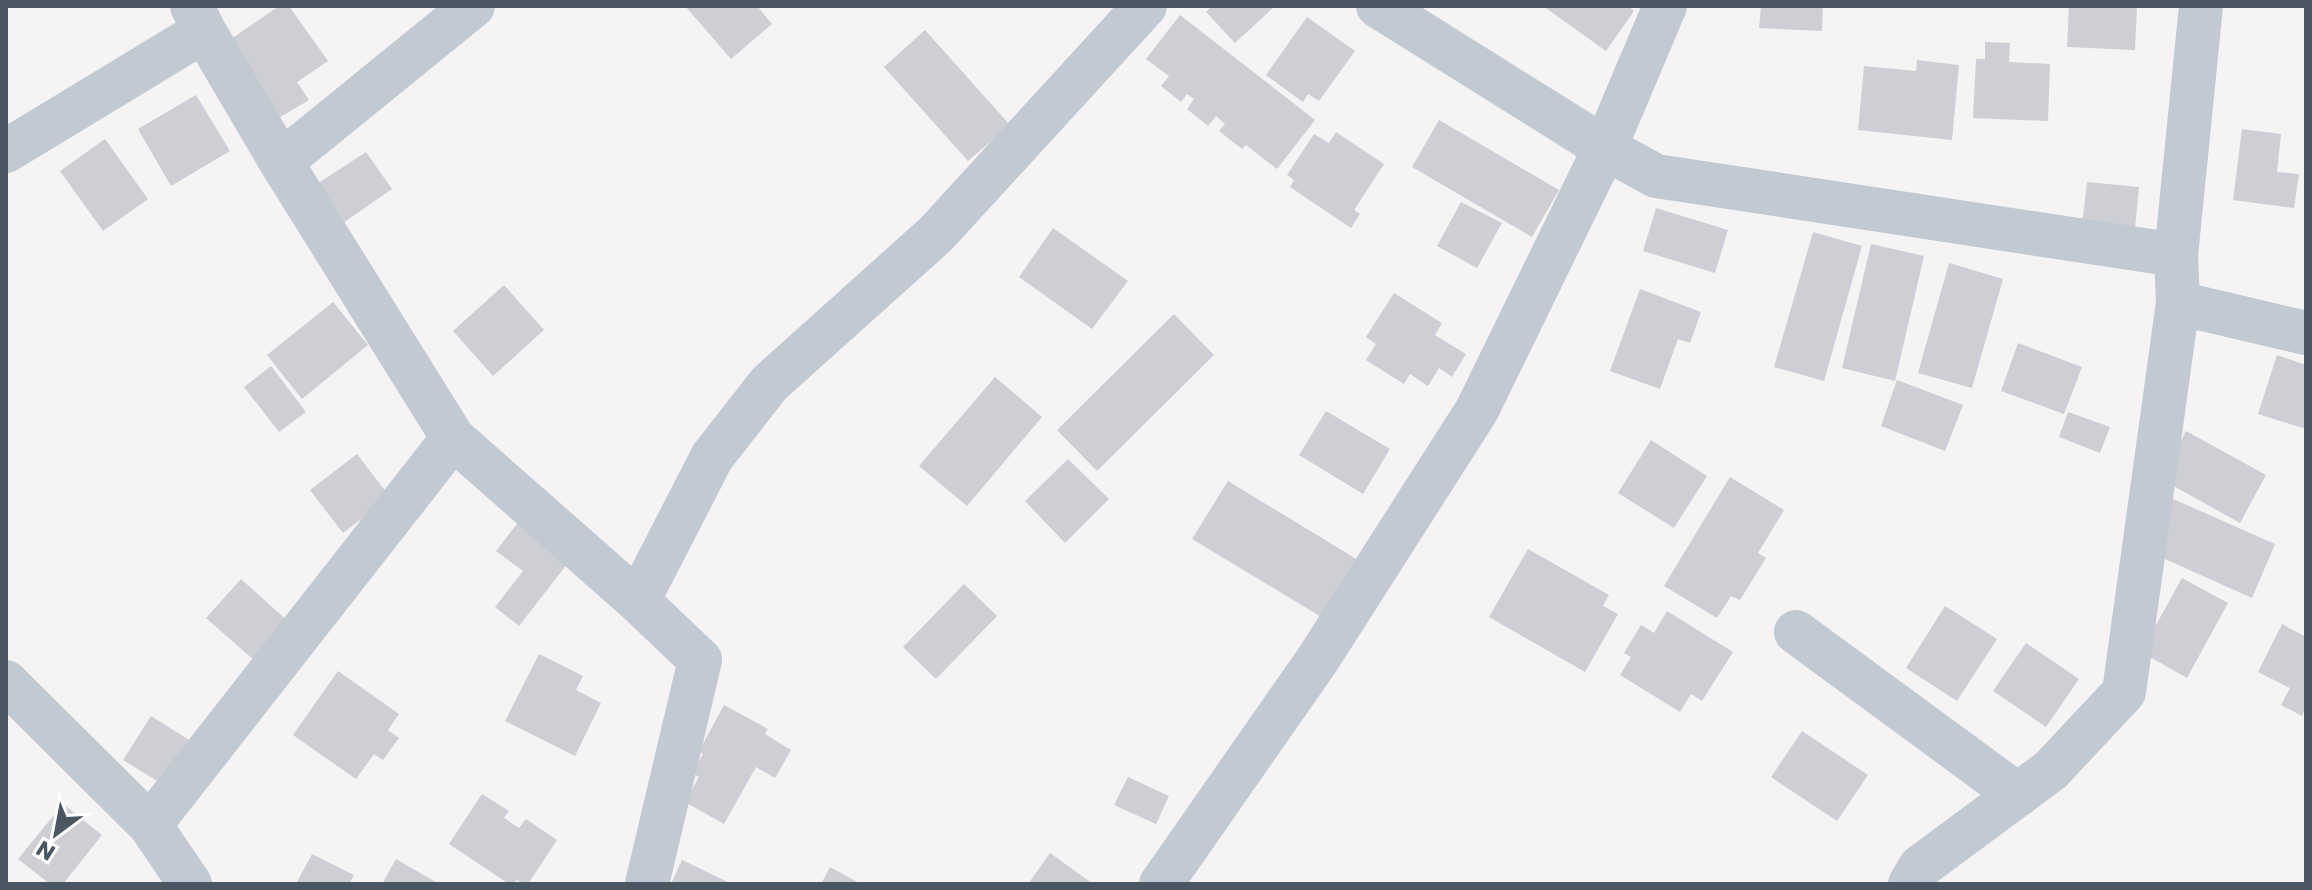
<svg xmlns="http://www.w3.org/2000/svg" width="2312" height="890" font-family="Poppins,sans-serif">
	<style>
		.building { fill: #cdcfd5 }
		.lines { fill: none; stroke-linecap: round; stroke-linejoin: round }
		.minor { stroke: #c1cad2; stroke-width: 44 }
	</style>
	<rect width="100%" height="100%" fill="#f5f3f3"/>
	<!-- building -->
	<path class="building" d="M279,6h10l39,55 -31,21 12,18 -39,23 -52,-75z
		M685,6h72l15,18 -41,35z
		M1212,6h63l-40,37 -29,-31z
		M1543,6h85l6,5 -28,40z
		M1761,6h62l-1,25 -63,-3z
		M2069,6h68l-2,44 -68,-3z
		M1180,15l135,105 -38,49 -31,-24 -4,4 -23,-18 6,-7 -9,-8 -8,10 -21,-17 7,-10 -7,-5 -6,8 -20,-16 8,-10 -23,-17z
		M1307,17l48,34 -36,50 -11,-7 -5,8 -37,-27z
		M925,30l85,95 -42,36 -84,-94z
		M1985,42l25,1 -1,19 41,2 -2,57 -75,-3 3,-59h9z
		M1917,60l42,5 -7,75 -94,-10 6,-64 52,5z
		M196,95l34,56 -59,35 -33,-57z
		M1439,120l120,70 -27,47 -120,-70z
		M2242,129l39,5 -4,38 22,2 -5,34 -61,-8z
		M1336,132l48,32 -30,46 6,4 -9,14 -61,-41 4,-7 -7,-5 27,-41 15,9z
		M105,139l43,60 -45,32 -43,-60z
		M366,152l26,37 -49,34 -26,-39z
		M2087,182l52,5 -5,52 -53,-5z
		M1461,202l41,21 -25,45 -40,-22z
		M1656,208l72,22 -13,43 -72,-22z
		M1053,228l75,53 -36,48 -73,-52z
		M1813,232l49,14 -38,135 -50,-14z
		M1871,244l53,12 -29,125 -53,-13z
		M1949,263l54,16 -31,109 -54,-15z
		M504,285l40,45 -51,46 -40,-45z
		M1640,289l61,23 -11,31 -12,-4 -18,50 -50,-18z
		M1394,293l48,30 -7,12 31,19 -14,23 -13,-9 -11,18 -18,-12 -6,10 -38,-24 10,-16 -10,-7z
		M333,302l35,43 -66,54 -35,-44z
		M1174,314l40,41 -117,116 -40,-41z
		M2018,343l64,24 -18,47 -63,-23z
		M2277,355l29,10v64l-48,-15z
		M271,366l35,46 -27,20 -35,-45z
		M995,377l47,40 -75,89 -48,-40z
		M1897,380l66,25 -18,46 -64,-25z
		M1326,411l64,38 -27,45 -64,-39z
		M2068,412l42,15 -10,26 -41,-16z
		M2186,431l80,44 -26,48 -79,-44z
		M1651,440l56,36 -33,52 -56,-35z
		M357,454l33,43 -47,36 -33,-43z
		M1068,459l41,40 -44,44 -40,-42z
		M1730,477l54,33 -26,43 8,5 -26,42 -9,-4 -14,22 -53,-32z
		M1228,481l135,82 -35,58 -136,-82z
		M2171,498l104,46 -23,54 -105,-47z
		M524,515l51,39 -56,72 -24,-19 28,-36 -27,-20z
		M1528,549l81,46 -6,11 15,8 -33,58 -96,-55z
		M2182,578l46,25 -41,75 -46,-26z
		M241,579l49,44 -34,39 -50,-44z
		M964,584l33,32 -61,63 -33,-32z
		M1945,606l52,33 -40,62 -51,-33z
		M1667,611l66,41 -31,49 -11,-7 -11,18 -60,-37 11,-18 -7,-4 17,-28 13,8z
		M2282,624l24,13v70l-4,9 -21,-11 9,-17 -32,-16z
		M2026,643l53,36 -33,48 -53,-36z
		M539,654l44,22 -7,14 25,13 -26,53 -70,-35z
		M338,671l61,43 -11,16 11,8 -16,22 -9,-6 -18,25 -63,-44z
		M724,705l44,24 -3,5 26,16 -16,28 -19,-11 -32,57 -39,-22 14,-25 -7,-4 11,-19 -4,-3z
		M151,716l43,27 -27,44 -44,-27z
		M1802,731l66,44 -31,46 -66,-44z
		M1128,777l41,19 -13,28 -42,-19z
		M482,794l27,17 -5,7 15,10 7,-9 31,21 -29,44 -12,-4 -3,4h-4l-60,-40z
		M63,804l39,31 -39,49h-13l-32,-25z
		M1050,853l43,31h-65z
		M312,854l42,21 -5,9h-53z
		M396,859l43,25h-57z
		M682,860l50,24h-61z
		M830,867l31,17h-40z"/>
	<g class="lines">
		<!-- minor -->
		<path class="minor" d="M192,6l12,25 77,131 172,276 185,163 62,59 -53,224
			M1378,6l227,142 51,28 520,79
			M6,151l198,-120
			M281,162l192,-156
			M2178,303l128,30
			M638,601l74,-144 57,-73 167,-150 209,-228
			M1796,632l222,163
			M6,682l144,143 40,59
			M150,825l303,-387
			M1161,884l157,-225 159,-249 128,-262 60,-142
			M1910,884l10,-17 131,-97 73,-78 54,-389 -2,-48 25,-249"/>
	</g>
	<!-- border -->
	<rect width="2312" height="890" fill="none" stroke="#4a5661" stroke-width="16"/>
	<!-- north arrow -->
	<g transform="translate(56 834) rotate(212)" stroke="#ffffff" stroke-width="6" paint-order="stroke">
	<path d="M0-6L14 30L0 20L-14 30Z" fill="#4a5661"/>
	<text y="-12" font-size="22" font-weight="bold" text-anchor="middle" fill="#4a5661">N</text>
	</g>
</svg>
